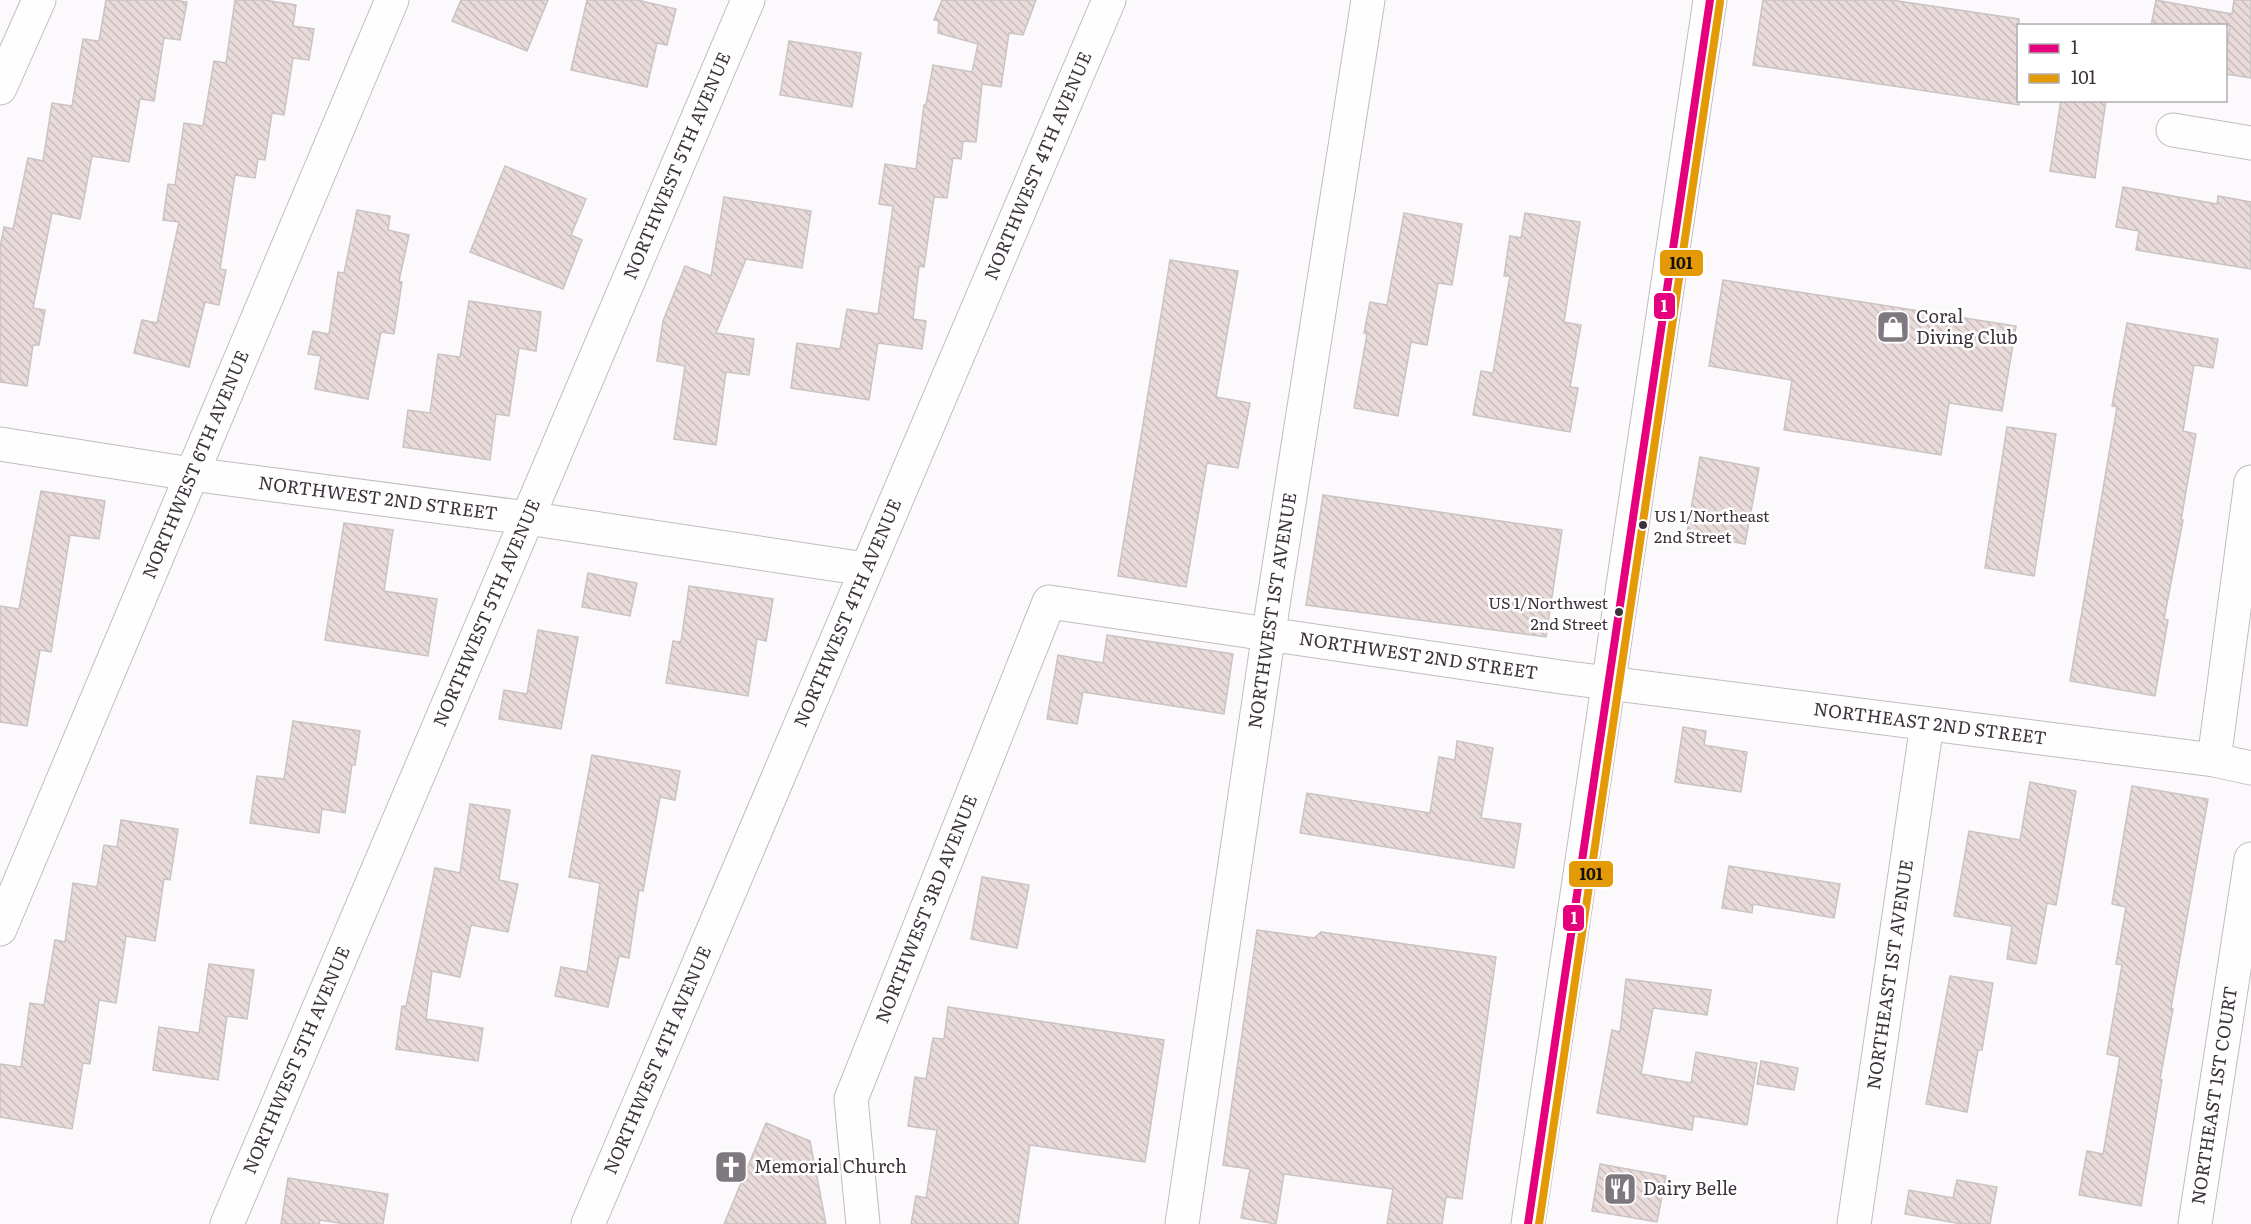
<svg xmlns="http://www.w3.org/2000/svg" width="2251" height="1224" font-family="Literata,serif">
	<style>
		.building { fill: url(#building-back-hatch); stroke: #cac3c3; stroke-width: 1.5 }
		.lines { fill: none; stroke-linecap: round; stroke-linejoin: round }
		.minor-casing { stroke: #c2bbc1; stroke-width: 35 }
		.major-casing { stroke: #c2bbc1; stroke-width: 35 }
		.minor { stroke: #fffeff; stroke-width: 33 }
		.major { stroke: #fffeff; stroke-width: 33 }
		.bus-1-casing { stroke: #fff; stroke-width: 12 }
		.bus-2-casing { stroke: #fff; stroke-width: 12 }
		.bus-1 { stroke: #e5007d; stroke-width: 8 }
		.bus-2 { stroke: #e49a06; stroke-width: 8 }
		.bus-dot { fill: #3d333c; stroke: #fff; stroke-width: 2 }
		.labels { text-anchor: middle; stroke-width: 5; stroke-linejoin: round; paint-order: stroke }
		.bus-label { font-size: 16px; fill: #3d333c; stroke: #fff; text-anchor: start }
		.street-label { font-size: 18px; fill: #3d333c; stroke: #fff }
		.poi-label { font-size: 18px; fill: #3d333c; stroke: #fff; text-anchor: start }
		.line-badge { stroke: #fff; stroke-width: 2 }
		.badge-label { font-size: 16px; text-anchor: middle; font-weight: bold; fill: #fff }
		.pale-badge-label { font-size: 16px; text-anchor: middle; font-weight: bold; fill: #111 }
	</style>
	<defs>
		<pattern id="building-back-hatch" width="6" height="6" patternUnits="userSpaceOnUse" patternTransform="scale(1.5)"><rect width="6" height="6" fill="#e9dbda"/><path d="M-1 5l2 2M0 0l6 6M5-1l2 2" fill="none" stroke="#c9bcbc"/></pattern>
	</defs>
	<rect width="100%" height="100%" fill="#fcf9fc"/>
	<!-- building -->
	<path class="building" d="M106,0h68l13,2 -7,38 -16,-2 -10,63 -14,-2 -11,63 -37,-6 -12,63 -28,-6 -19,95 12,2 -6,35h-6l-6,41 -27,-4v-135l4,-20 9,2 15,-71 15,3 9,-58 20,3 11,-67 16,2z
		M235,0h29l32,5 -3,21 21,3 -5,31 -16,-2 -9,57 -12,-2 -7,47 -7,-1 -3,19 -20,-3 -15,94 6,1 -7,35 -14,-3 -16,65 -55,-14 8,-33 15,3 22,-101 -16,-2 5,-36 7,1 9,-62 19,3 11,-65 12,2z
		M461,0h87l-21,51 -75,-30z
		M587,0h50l39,9 -9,36 -10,-2 -10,44 -76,-17z
		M942,0h94l-13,35 -14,-2 -8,54 -19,-3 -6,58 -13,-1 -2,18 -8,-1 -6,40 -13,-1 -10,70 -5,-1 -6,53 13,2 -4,28 -44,-6 -9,57 -78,-12 6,-45 43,6 7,-40 31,5 15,-108 -14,-2 6,-40 31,5 8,-64h2l7,-40 39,7 6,-28 -40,-11 1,-12 -5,-1z
		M1763,0h128l128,19v86l-266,-40z
		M2156,0l76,14 2,-14h17v78l-25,-4v-23l4,-25h-79z
		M789,41l72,12 -9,54 -72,-12z
		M2061,100h45l-11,78 -45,-7z
		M505,166l81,33 -15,36 11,5 -19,49 -93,-37z
		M2123,187l94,17 1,-8 33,6v67l-115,-19 3,-19 -23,-4z
		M724,197l87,14 -9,57 -56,-9 -30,74 38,6 -5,36 -23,-3 -10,73 -42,-6 11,-73 -28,-5 6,-40 22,-55 26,10z
		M357,210l33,6 -2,14 21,5 -10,46 3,1 -8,52 -13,-2 -13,67 -53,-10 6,-33 -13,-2 5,-23 16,3 9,-62 6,1z
		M1404,213l58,11 -10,61 -14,-2 -11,62 -16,-3 -13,74 -44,-8 13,-74 -3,-1 6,-31 17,3z
		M1525,213l55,9 -16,100 17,3 -11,62 8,1 -8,44 -97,-17 8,-44 12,2 17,-97h-6l6,-40 11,2z
		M1170,260l68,11 -22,126 34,6 -12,65 -31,-5 -21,124 -68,-11z
		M1723,280l293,46 -14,85 -53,-8 -8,52 -157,-25 8,-50 -83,-14z
		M469,301l72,11 -5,39 -17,-3 -10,68 -13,-2 -6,46 -87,-13 5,-37 22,3 8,-59 22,3z
		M2127,323l91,16 -5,29 -19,-3 -11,66 13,3 -15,86h2l-19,99 4,1 -13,76 -85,-15 47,-274 -5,-1z
		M2007,427l49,7 -22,142 -49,-8z
		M1700,457l59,11 -14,76 -58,-11z
		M41,491l64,10 -6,38 -29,-4 -19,117 -11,-2 -13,76 -27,-4v-116l19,3z
		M1323,495l239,35 -16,107 -240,-32z
		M344,523l49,7 -9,61 53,8 -9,57 -103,-16z
		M588,573l49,10 -7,33 -48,-9z
		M689,586l84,13 -7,42 -9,-2 -9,57 -82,-13 7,-42 8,1z
		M538,630l40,7 -17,92 -62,-10 5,-29 23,4z
		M1107,635l126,19 -9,60 -141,-22 -6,32 -30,-5 11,-64 45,8z
		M293,721l67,10 -5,34h-3l-7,48 -23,-4 -3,24 -69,-10 7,-47 27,3z
		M1683,727l23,4 -2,14 43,7 -6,40 -66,-10z
		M1457,741l36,7 -12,70 40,6 -7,44 -214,-35 7,-40 123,20 9,-56 16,3z
		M592,755l88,16 -5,29 -15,-3 -17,94 -4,-1 -10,68 -10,-2 -11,51 -53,-11 6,-29 26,5 13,-89 -31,-6z
		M2030,782l46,9 -20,114 -9,-2 -11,61 -29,-5 5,-33 -58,-10 15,-85 51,9z
		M2132,786l76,13 -37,209 2,1 -13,70 2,1 -21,126 -62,-11 8,-44 16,3 17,-97 -13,-3 15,-89 -6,-1 10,-57 -14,-3z
		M470,804l40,6 -11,70 19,4 -10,48 -37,-7 -11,52 -28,-6 -6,48 57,9 -5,33 -82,-12 6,-43h4l29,-138 25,5z
		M121,820l57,9 -8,51 -6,-1 -9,62 -29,-5 -10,67 -17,-3 -9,64 -7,-1 -11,66 -72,-12v-53l21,3 9,-64 14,2 11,-65 10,2 8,-59 24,4 7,-42 13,2z
		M1729,866l111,18 -6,34 -81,-14 -1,9 -30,-5z
		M982,877l47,8 -12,63 -46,-9z
		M1257,930l57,8 7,-6 175,25 -34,242 -16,-2 -4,27h-55l6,-35 -109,-15 -8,50 -35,-6 9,-49 -27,-4z
		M209,964l45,6 -7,49 -20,-3 -9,64 -65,-10 6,-43 40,6z
		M1950,976l43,7 -11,67h-4l-11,62 -41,-8z
		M1626,979l85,11 -4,25 -54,-7 -12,66 50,9 5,-31 61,11 -10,62 -53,-9 -2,14 -95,-17 15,-83 8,2z
		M948,1007l216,33 -19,122 -115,-17 -12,79h-107l5,-28 10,2 11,-68 -29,-4 7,-49 11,2 7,-41 11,1z
		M1761,1061l37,7 -4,22 -37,-6z
		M766,1123l44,18 16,83h-102z
		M1600,1164l66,12 -9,46 -65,-11z
		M288,1178l100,16 -5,30h-37l-26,-4 -1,4h-38z
		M1957,1180l40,7 -7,37h-28l-57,-10 4,-24 44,8z"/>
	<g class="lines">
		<!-- minor casing -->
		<g class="minor-casing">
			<g id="minor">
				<path d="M0,88l39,-88"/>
				<path d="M2173,130l78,13"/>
				<path id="s1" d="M0,444l191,30 336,44 338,51"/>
				<path d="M2214,760l37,-278"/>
				<path id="s2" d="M0,929l392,-929"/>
				<path id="s3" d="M227,1224l521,-1224"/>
				<path id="s4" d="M588,1224l521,-1224"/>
				<path id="s5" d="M863,1224l-12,-125 198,-497 512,75 653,83 37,8"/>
				<path id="s6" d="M1182,1224l91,-619 95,-605"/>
				<path id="s7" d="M1854,1224l73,-500"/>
				<path id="s8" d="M2195,1224l56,-365"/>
			</g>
		</g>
		<!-- major casing -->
		<g class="major-casing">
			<path id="major" d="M1528,1224l182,-1224"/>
		</g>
		<!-- minor -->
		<use href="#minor" class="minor"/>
		<!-- major -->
		<use href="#major" class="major"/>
		<!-- bus-1 casing -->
		<g class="bus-1-casing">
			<path id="bus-1" d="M1528,1224l182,-1224"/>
		</g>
		<!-- bus-2 casing -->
		<g class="bus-2-casing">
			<path id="bus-2" d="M1539,1224l181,-1222"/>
		</g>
		<!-- bus-1 -->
		<use href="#bus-1" class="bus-1"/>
		<!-- bus-2 -->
		<use href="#bus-2" class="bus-2"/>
	</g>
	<!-- icons -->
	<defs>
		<g id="shop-square" transform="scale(1.725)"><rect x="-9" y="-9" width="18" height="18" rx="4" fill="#80787f" stroke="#fff"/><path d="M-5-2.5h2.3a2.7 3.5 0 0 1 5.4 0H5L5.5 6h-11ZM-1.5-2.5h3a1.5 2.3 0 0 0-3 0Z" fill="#fff"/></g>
		<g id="church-square" transform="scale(1.725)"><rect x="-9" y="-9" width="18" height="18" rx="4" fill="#80787f" stroke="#fff"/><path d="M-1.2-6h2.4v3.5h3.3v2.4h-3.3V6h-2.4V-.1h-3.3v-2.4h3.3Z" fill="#fff"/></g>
		<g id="restaurant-square" transform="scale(1.725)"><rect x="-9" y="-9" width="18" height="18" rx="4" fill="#80787f" stroke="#fff"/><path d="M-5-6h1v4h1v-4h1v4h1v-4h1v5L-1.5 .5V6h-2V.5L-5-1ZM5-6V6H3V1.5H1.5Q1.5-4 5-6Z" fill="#fff"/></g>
	</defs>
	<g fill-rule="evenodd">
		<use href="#shop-square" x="1893" y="327"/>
		<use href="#church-square" x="731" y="1167"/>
		<use href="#restaurant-square" x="1620" y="1189"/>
	</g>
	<!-- markers -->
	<g class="bus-dot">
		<circle cx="1643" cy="525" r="5"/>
		<circle cx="1619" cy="612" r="5"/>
	</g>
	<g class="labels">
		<!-- bus labels -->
		<g class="bus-label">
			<text x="1654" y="522">US 1/Northeast<tspan x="1654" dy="21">2nd Street</tspan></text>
			<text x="1608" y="609" text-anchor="end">US 1/Northwest<tspan x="1608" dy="21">2nd Street</tspan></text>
		</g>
		<!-- street labels -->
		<g class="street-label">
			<text dy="6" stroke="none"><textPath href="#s3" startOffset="1150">NORTHWEST 5TH AVENUE</textPath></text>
			<text dy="6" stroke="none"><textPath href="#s4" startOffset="1150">NORTHWEST 4TH AVENUE</textPath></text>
			<text dy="6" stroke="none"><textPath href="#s2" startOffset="504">NORTHWEST 6TH AVENUE</textPath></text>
			<text dy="6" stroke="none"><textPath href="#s1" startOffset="382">NORTHWEST 2ND STREET</textPath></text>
			<text dy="6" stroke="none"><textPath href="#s3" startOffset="664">NORTHWEST 5TH AVENUE</textPath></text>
			<text dy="6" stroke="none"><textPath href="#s4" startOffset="664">NORTHWEST 4TH AVENUE</textPath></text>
			<text dy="6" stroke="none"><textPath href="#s6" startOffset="620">NORTHWEST 1ST AVENUE</textPath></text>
			<text dy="6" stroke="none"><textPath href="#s5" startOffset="1034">NORTHWEST 2ND STREET</textPath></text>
			<text dy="6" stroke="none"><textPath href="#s5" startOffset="1550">NORTHEAST 2ND STREET</textPath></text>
			<text dy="6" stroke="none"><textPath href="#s5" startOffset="330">NORTHWEST 3RD AVENUE</textPath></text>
			<text dy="6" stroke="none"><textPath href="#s7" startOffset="252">NORTHEAST 1ST AVENUE</textPath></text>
			<text dy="6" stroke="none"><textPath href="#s3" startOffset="178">NORTHWEST 5TH AVENUE</textPath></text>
			<text dy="6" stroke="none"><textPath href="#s4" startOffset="178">NORTHWEST 4TH AVENUE</textPath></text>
			<text dy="6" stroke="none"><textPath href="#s8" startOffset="130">NORTHEAST 1ST COURT</textPath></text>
		</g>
		<!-- poi labels -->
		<g class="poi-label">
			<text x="1916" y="323">Coral<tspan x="1916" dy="21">Diving Club</tspan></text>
			<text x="754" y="1173">Memorial Church</text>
			<text x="1643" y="1195">Dairy Belle</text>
		</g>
	</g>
	<g class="line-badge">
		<rect x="1659" y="249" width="45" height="28" rx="6" fill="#e49a06"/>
		<rect x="1653" y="292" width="23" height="28" rx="6" fill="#e5007d"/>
		<rect x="1568" y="860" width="46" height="28" rx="6" fill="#e49a06"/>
		<rect x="1562" y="904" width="23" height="28" rx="6" fill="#e5007d"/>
	</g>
	<g class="badge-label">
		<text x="1664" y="312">1</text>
		<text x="1574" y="924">1</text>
	</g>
	<g class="pale-badge-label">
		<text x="1681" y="269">101</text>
		<text x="1591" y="880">101</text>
	</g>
	<!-- legend -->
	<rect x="2017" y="24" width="210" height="78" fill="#ffffff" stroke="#b1adb1" stroke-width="1.5"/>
	<rect x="2029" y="44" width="30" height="9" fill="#e5007d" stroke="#b1adb1" stroke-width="1.5"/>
	<text x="2071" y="54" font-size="18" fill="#3d333c">1</text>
	<rect x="2029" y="74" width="30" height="9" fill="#e49a06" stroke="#b1adb1" stroke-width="1.5"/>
	<text x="2071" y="84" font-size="18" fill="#3d333c">101</text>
</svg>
